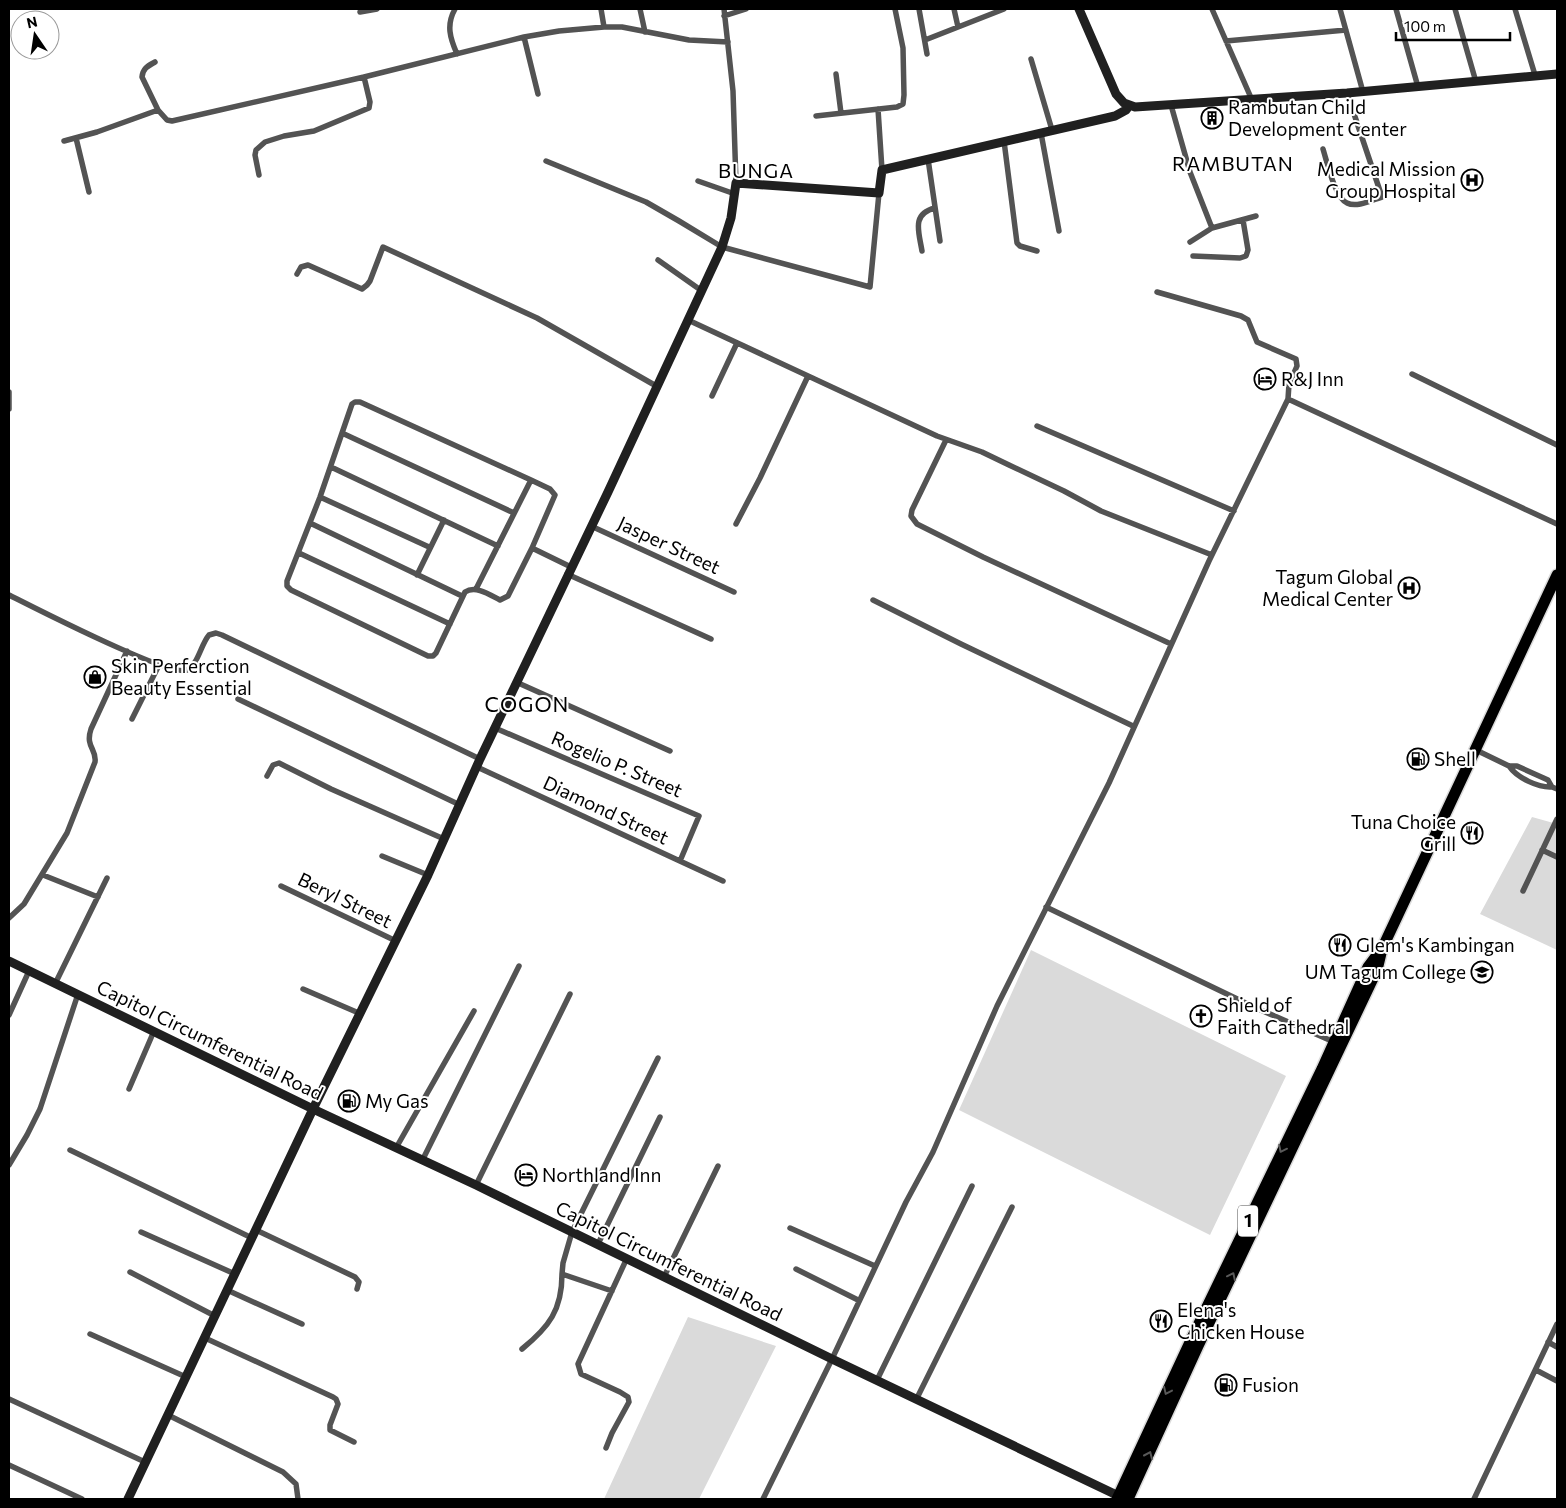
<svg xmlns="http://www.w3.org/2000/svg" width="1566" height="1508" font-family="Commissioner,sans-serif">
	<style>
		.green { fill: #dadada }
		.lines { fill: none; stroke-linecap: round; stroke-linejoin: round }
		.highway-casing { stroke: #dbdbdb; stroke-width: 14 }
		.street { stroke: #535353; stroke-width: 5.5 }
		.secondary { stroke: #202020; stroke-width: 9 }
		.highway { stroke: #000; stroke-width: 11 }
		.oneway { stroke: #595959 }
		.labels { text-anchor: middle; stroke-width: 4; stroke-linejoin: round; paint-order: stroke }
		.shield { fill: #fff; stroke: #4c4c4c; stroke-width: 1 }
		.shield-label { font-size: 18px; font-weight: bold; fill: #000 }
		.poi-label { font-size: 19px; fill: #000; stroke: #fff; text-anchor: start }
		.street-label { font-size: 19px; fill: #000; stroke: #fff }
		.neighbourhood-label { font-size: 20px; letter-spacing: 1px; fill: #000; stroke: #fff }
		.quarter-label { font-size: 21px; letter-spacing: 1px; fill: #000; stroke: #fff }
	</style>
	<rect width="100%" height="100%" fill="#fff"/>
	<!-- green -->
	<path class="green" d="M1532,817l25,7v126l-77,-36z
		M1031,950l255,126 -76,159 -251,-125z
		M688,1317l88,29 -77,153h-95z"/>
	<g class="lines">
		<!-- highway casing -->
		<g class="highway-casing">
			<path id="highway" d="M1117,1499l74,-159 131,-271 46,-102 12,-16
				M1128,1499l70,-153 179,-376 5,-21 175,-374"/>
		</g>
		<!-- street -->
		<path class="street" d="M455,9c-9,16 -5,29 2,45
			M601,9l3,18
			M640,9l5,23
			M724,9l9,82 3,92
			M919,9l8,45
			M954,9l4,18
			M1212,9l40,91
			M1340,9l23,83
			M1396,9l22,78
			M1455,9l21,73
			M1515,9l20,66
			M360,12l17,-3
			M724,16l22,-7
			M524,37l14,57
			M925,40l79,-31
			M1226,41l120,-11
			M1031,59l21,71
			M155,62c-7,4 -12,6 -13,15l16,33 9,10 5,1 192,-44 160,-40 35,-6 45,-4h18l67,13 39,2
			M836,74l5,39
			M1171,105l19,67 22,56
			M878,109l4,61
			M816,116l81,-9 6,-3 1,-9 -1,-47 -8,-39
			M1041,133l18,98
			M76,138l13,54
			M64,141l33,-9 61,-22
			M1004,141l13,102 3,3 17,5
			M1323,149c4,13 12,49 24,54 10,5 25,-3 35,-6l-35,-104
			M928,159l12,82
			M546,161l100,41 33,19 43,26 148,40 9,-94
			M259,175l-4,-20 1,-5 9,-8 19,-6 30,-5 55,-23 1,-6 -6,-25
			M698,181l37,13
			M1190,242l22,-14 44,-12
			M922,251c-3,-19 -11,-37 13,-43
			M1193,256l47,2 6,-2 2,-6 -5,-30
			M658,260l44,31
			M297,274l4,-7 7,-2 54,24 5,-4 3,-4 13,-34 154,71 121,69
			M1157,292l84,24 7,4 9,22 39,17 1,7 -8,18 -1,15
			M688,320l249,116 45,16 27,13 55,26 37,20 111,44
			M1412,374l145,71
			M712,396l25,-53
			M355,402h5l171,78 19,9 5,6 -23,53 -24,48 -8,4c-10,-5 -24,-15 -35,-8l-29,61 -3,3h-5l-137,-66 -4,-4v-5l33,-84 32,-93z
			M9,409v-17
			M1037,426l197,85
			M342,433l172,80
			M946,440l-34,70 -1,6 6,8 66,33 188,87
			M331,467l167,79
			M320,497l109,50
			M310,523l152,73
			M736,524l24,-46 48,-102
			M591,526l143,66
			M532,548l39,19
			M299,553l151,71
			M567,574l144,65
			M417,575l27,-55
			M476,589l55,-109
			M9,595c24,12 162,83 178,75 11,-5 14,-26 22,-35l7,-2 6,2 258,124
			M873,600l88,44 172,82
			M516,682l154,69
			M238,699l222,106
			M132,719l27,-54
			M495,728l204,88 -19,45
			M1476,750l33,16h8l31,14 4,7 5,2
			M1509,766c8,12 30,22 43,21
			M477,767l246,114
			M267,776l6,-11 6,-2 52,26 113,50
			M1542,850l15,7
			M382,856l46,19
			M43,875l55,22
			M281,886l115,55
			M1523,891l34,-72
			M1046,907l208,100 80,35
			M9,918l15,-14 43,-71 28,-71c2,-13 -10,-15 -4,-33l36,-78
			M55,984l52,-106
			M303,989l58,25
			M9,1015l20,-44
			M129,1089l25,-58
			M396,1148l78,-137
			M70,1150l182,88
			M422,1161l97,-195
			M9,1165l18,-30 13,-26 38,-115
			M476,1185l94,-191
			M790,1228l85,38
			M256,1230l99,47 4,5 -2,7
			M141,1232l94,42
			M598,1244l62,-127
			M796,1269l62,31
			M130,1272l85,44
			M562,1274l1,-11 9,-31 86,-174
			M664,1277l54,-111
			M227,1290l75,34
			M90,1334l96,43
			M205,1338l128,59 3,2 2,5 -8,21v5l24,12
			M1548,1342l9,5
			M522,1349c27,-22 40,-39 40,-75l50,17
			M1536,1370l21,11
			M877,1380l95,-194
			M917,1398l95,-191
			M9,1399l136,63
			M168,1415l115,57 13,12 2,15
			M606,1448l6,-15 17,-31 -1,-5 -8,-5 -39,-18 -3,-10 49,-106
			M9,1465l73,34
			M763,1499l69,-140 74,-157 27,-50 64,-146 112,-223 100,-222 79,-162 269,125
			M1474,1499l83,-175"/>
		<!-- secondary -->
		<path class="secondary" d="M1079,9l37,85 8,9 11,4 212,-14 210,-19
			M9,961l304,148 163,76 356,174 291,139
			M128,1499l185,-390 115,-234 52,-116 128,-267 114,-245 9,-29 5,-35 143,10 3,-23 233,-54 11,-6 3,-4"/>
		<!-- highway -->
		<use href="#highway" class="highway"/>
	</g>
	<!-- one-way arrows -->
	<defs><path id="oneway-chevron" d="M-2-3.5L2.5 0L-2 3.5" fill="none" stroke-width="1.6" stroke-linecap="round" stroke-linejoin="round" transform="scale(1.25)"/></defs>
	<g class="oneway">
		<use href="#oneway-chevron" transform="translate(1282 1149) rotate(116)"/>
		<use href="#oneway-chevron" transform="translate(1232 1276) rotate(-64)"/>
		<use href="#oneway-chevron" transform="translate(1167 1391) rotate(115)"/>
		<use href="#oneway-chevron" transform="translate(1149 1455) rotate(-66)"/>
	</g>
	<!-- icons -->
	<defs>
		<g id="building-ring" transform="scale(1.125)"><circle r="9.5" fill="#fff" stroke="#000" stroke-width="1.5"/><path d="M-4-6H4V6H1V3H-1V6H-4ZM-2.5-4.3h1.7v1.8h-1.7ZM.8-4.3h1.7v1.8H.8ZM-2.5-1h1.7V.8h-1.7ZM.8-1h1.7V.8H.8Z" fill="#000"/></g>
		<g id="hospital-ring" transform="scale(1.125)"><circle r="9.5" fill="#fff" stroke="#000" stroke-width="1.5"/><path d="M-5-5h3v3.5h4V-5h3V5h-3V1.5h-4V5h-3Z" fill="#000"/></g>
		<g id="hotel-ring" transform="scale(1.125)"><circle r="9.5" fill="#fff" stroke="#000" stroke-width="1.5"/><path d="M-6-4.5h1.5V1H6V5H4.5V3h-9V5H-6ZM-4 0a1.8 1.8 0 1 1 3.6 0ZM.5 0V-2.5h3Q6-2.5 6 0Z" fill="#000"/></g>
		<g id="shop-ring" transform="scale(1.125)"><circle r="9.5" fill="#fff" stroke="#000" stroke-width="1.5"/><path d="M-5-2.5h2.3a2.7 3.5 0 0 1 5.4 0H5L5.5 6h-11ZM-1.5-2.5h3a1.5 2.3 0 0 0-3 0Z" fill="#000"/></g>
		<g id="fuel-ring" transform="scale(1.125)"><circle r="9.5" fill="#fff" stroke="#000" stroke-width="1.5"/><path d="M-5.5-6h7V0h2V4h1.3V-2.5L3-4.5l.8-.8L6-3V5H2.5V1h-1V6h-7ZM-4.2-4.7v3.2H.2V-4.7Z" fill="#000"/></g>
		<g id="restaurant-ring" transform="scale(1.125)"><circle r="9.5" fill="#fff" stroke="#000" stroke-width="1.5"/><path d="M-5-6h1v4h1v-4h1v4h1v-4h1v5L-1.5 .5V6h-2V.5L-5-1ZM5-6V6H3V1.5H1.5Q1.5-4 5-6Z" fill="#000"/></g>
		<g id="university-ring" transform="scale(1.125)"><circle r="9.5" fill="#fff" stroke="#000" stroke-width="1.5"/><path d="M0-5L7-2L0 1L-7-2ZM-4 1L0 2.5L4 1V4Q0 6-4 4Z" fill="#000"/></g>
		<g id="church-ring" transform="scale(1.125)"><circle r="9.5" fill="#fff" stroke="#000" stroke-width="1.5"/><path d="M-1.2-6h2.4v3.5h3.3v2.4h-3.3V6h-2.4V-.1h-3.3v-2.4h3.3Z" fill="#000"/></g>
	</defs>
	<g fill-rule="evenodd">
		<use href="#building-ring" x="1212" y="118"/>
		<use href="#hospital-ring" x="1472" y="180"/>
		<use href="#hotel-ring" x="1265" y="379"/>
		<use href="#hospital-ring" x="1409" y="588"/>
		<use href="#shop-ring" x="95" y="677"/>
		<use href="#fuel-ring" x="1418" y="759"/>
		<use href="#restaurant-ring" x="1472" y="833"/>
		<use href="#restaurant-ring" x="1340" y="945"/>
		<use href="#university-ring" x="1482" y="972"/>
		<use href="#church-ring" x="1201" y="1016"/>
		<use href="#fuel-ring" x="349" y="1101"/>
		<use href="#hotel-ring" x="526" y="1175"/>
		<use href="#restaurant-ring" x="1161" y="1321"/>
		<use href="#fuel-ring" x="1226" y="1385"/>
	</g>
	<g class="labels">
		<!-- shield labels -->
		<rect class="shield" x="1238" y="1205.5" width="20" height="31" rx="4"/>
		<g class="shield-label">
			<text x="1248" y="1227">1</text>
		</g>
		<!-- poi labels -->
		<g class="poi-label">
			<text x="1228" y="114">Rambutan Child<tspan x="1228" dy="22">Development Center</tspan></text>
			<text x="1456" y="176" text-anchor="end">Medical Mission<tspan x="1456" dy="22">Group Hospital</tspan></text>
			<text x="1281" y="386">R&amp;J Inn</text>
			<text x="1393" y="584" text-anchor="end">Tagum Global<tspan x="1393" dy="22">Medical Center</tspan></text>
			<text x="111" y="673">Skin Perferction<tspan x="111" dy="22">Beauty Essential</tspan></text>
			<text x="1434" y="766">Shell</text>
			<text x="1456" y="829" text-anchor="end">Tuna Choice<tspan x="1456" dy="22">Grill</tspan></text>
			<text x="1356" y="952">Glem's Kambingan</text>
			<text x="1466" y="979" text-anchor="end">UM Tagum College</text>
			<text x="1217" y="1012">Shield of<tspan x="1217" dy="22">Faith Cathedral</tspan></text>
			<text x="365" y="1108">My Gas</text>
			<text x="542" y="1182">Northland Inn</text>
			<text x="1177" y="1317">Elena's<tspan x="1177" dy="22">Chicken House</tspan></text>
			<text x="1242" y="1392">Fusion</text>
		</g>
		<!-- street labels -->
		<g class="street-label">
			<text transform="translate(669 545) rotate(25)" y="7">Jasper Street</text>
			<text transform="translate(617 764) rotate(23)" y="7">Rogelio P. Street</text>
			<text transform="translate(606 810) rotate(25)" y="7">Diamond Street</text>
			<text transform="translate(345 900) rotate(26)" y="7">Beryl Street</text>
			<text transform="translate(210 1040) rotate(26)" y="7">Capitol Circumferential Road</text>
			<text transform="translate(669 1261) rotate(26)" y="7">Capitol Circumferential Road</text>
		</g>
		<!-- neighbourhood labels -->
		<g class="neighbourhood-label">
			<text x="1233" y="171">RAMBUTAN</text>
			<text x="756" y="178">BUNGA</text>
		</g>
		<!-- quarter labels -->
		<g class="quarter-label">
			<text x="527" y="712">COGON</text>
		</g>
	</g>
	<!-- border -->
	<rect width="1566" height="1508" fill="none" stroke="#000000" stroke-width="20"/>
	<!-- north arrow -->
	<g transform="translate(35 35) rotate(347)"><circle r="24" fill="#ffffff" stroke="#999999"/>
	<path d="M0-4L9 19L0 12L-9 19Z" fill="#000000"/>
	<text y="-8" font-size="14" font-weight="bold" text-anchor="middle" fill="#000000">N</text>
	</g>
	<!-- scale -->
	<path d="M1396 32v8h114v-8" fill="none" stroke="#000000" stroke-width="2.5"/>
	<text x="1404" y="32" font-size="15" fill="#000000" stroke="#ffffff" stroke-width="4" paint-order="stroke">100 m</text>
</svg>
